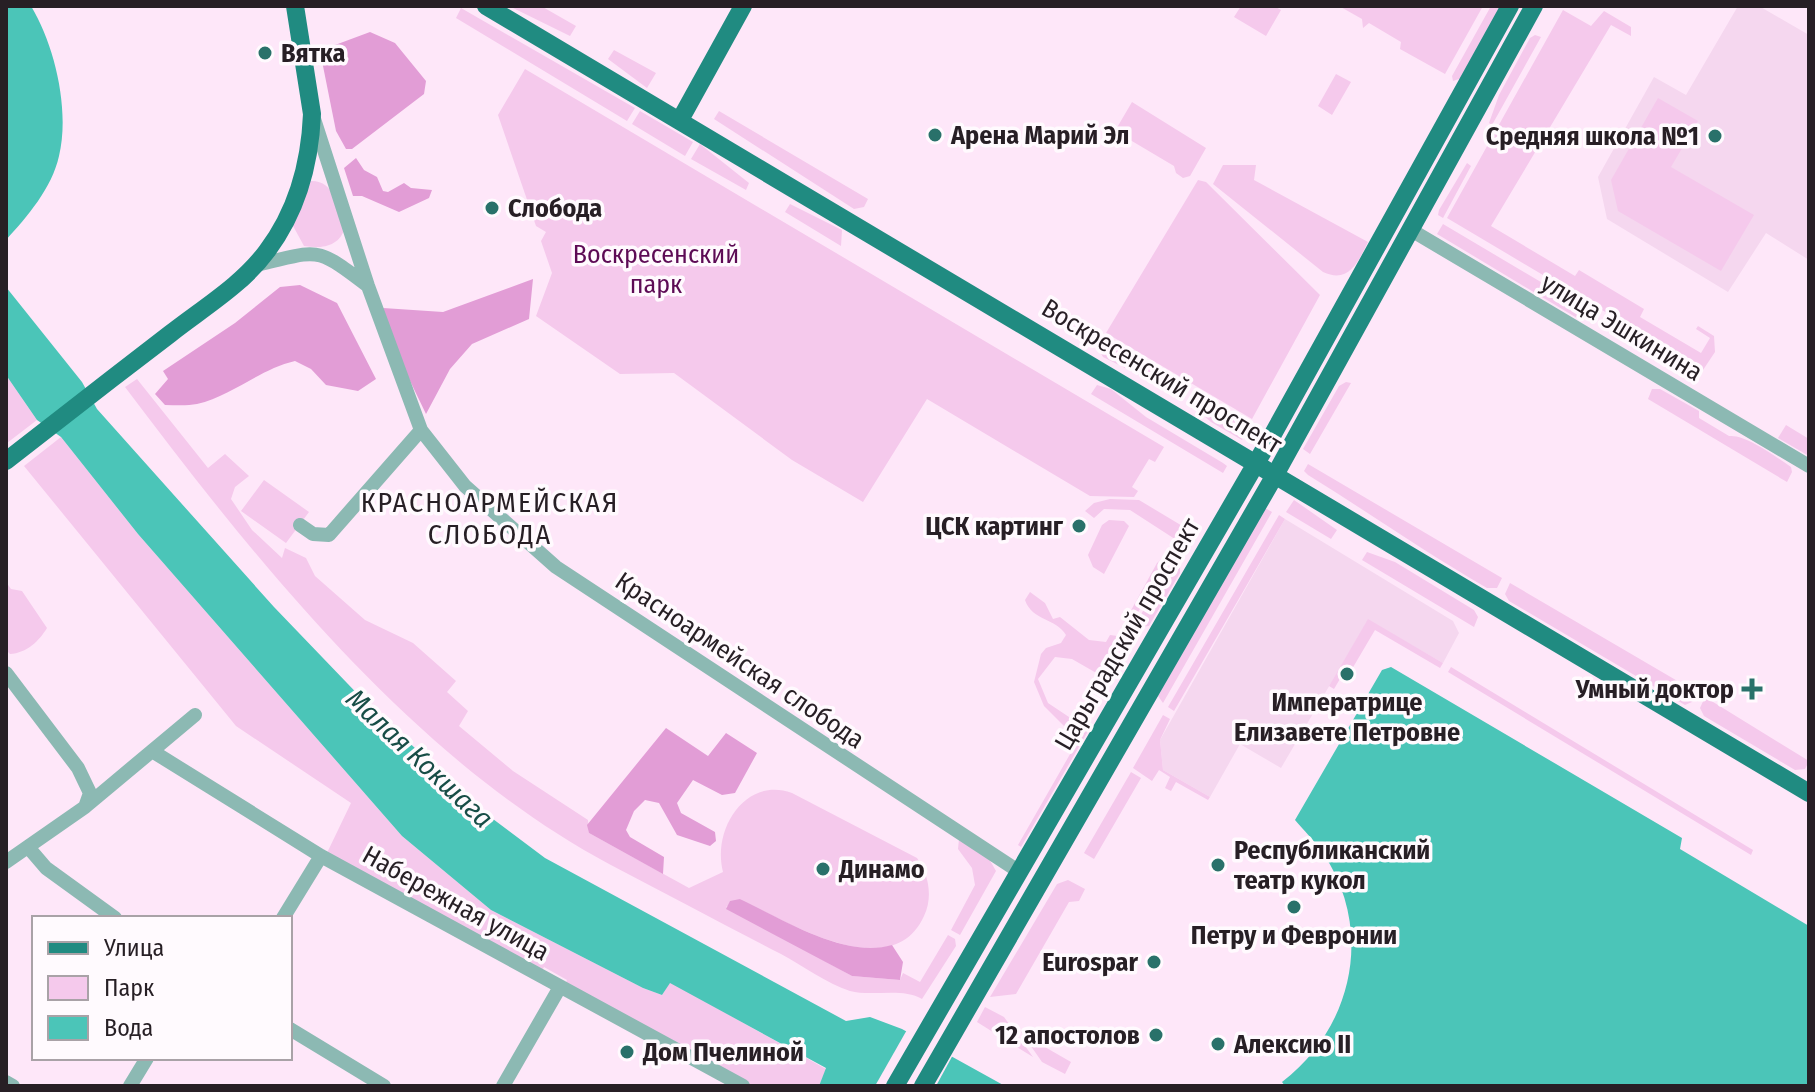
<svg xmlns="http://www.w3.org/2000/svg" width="1815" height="1092" font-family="'Fira Sans Condensed',sans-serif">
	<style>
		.built { fill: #f5d7ef }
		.green { fill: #f5c9ec }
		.forest { fill: #e29dd6 }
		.water { fill: #4bc5b8 }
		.pier { fill: #fee7f9 }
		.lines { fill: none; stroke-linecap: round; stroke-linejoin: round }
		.minor { stroke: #8cb9b3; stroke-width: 14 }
		.major { stroke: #208b81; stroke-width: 18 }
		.poi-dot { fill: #29716a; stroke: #fffafe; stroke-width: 3 }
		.labels { text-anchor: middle; stroke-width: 7; stroke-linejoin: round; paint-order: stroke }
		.poi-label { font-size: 26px; font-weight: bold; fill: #271f25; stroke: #fffafe; text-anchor: start }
		.park-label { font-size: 26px; fill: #5d0b55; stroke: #fffafe }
		.street-label { font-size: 26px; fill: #271f25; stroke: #fffafe }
		.neighbourhood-label { font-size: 28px; letter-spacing: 2px; fill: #271f25; stroke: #fffafe }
		.water-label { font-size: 28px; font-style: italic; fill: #184d47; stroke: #fffafe }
	</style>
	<rect width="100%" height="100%" fill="#fee7f9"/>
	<!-- built -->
	<path class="built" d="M1738,6h21l50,29v225l-43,-27 -38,59 -121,-73 -9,-42 56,-100 32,18z
		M1285,519l168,102 6,12 -16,30 -75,-43 -87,148 -41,-24 -30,53 -47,-27 -3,-30z"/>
	<!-- green -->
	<path class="green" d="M509,6h32l35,20 -6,10z
		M1241,6h33l7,4 -15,26 -32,-19z
		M1339,6h144l-38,68 -45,-25 1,-7 -32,-19 -6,5 -1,-9z
		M1491,6h11l-40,72 -9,3 -1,-5z
		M461,8l174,100 -8,13 -171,-103z
		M1563,10l28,16 13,-15 27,16v9l-20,-11 -120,201 84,50 4,-6 65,39 -4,8 61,36 9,-15 -14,-9 2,-3 16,10 1,16 -12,18 -256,-152z
		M1535,35l6,2 -49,88 -3,-2 10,-28 31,-57z
		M614,50l42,23 -9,15 -39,-29z
		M525,69l639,378 -9,15 -6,-3 -17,28 6,4 -4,6 -44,-1 -163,-97 -64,103 -71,-42 -118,-87 -54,1 -84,-58 16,-43 -11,-32 5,-9 -10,-6 -38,-111z
		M1336,74l15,8 -19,33 -14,-9z
		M1658,98l40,23 -27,46 83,48 -33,56 -103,-60 -7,-31z
		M1132,102l74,46 -16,28 -7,2 -7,-5 -2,-7 -59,-35z
		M640,111l53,31 -8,14 -53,-32z
		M719,111l149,88 -4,8 -10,2 -140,-90z
		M700,144l49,39 -3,7 -55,-31z
		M1467,163l4,3 -28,52 -5,-3 1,-5z
		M1223,165h33l-2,15 114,62c-10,20 -19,42 -45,30l-110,-88z
		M1198,180l8,2 114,113 -68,124 -146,-86z
		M309,181c26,-2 28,26 36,46 -5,20 -24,22 -41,19l-12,-22z
		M790,204l52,26 -1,16 -56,-34z
		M1443,224l145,86 -6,11 -145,-87z
		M1104,339l53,31 -6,11 -48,-24 -4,-7z
		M6,375l31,45 -30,23 -1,-1z
		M137,379l71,89 17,-14 24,22 -14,11 -4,12 21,31 30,28 3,-10 21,10 9,18 50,44 48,23 43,38 -9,11 21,19 -9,15 54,45 75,49 1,13 100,55 34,-16c-11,-42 22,-96 69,-79l125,65c12,17 16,39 7,58 -32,71 -137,6 -184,-17l-14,8 126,69 48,4 3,-7 17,9 28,-47 7,4 1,7 -34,53c-20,-12 -50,-2 -72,-8 -23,-7 -48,-26 -69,-37 -58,-30 -115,-60 -172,-90 -195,-104 -353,-303 -484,-477z
		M1346,382l5,1 -41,71 -7,-5 36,-63z
		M1097,385l14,4 35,28 77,46 4,3 -4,7 -132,-79z
		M1652,389h8l39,22v7l30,18c17,-2 47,21 62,31l1,5 -5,10 -139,-83z
		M1194,392l57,34 -9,14 -31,-18 -23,-20z
		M1786,425l23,14v17l-31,-18z
		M61,437l77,97 264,302 89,74 152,78 19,7 8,-13 156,87 -7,17h-71l-184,-99 3,-7 -23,-13 -4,7 -214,-119 25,-52 -115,-77 -212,-260z
		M1308,464l194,114 -5,10h-10c-61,-35 -119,-76 -179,-113l-4,-4z
		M264,480l45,32 -23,31 -45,-32z
		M1110,499l29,1 50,30 -8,13 -51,-33 -26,-1 -10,9 -9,-7 9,-8z
		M1294,500l43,30 -6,9 -45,-27z
		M1265,508l7,4 -109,191 -5,-7z
		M1279,515l6,4 -111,192 -6,-4z
		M1109,520l15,1 5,5 -25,48 -11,-7 -5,-12 14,-30z
		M1367,552l28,10 79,48 4,7 -4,10 -112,-67z
		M1166,555l5,1 -41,70 -4,-5 3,-7 28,-51z
		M1174,558l6,5v10l-31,53 -16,2z
		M6,582l5,7 11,2 25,37c-8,13 -20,25 -37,26l-4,-4z
		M1510,583l188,110 -6,9 -7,3 -176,-104 -4,-7z
		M1030,592l15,11 8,16 7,-2 29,23 17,2 4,-7 15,2 -20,41 -33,-19 -17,-2 -17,22 10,24 33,22 -7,11 -30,-30 -10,-24 7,-28 5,-6 15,-5 5,-8c-10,-17 -34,-14 -41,-35z
		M1368,619l75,44 -3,5 -65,-38 -23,39 -5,-2 -13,22 -5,-3z
		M1451,667l302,183 -2,5 -303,-183z
		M1705,697l104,64 -4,8 -10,1 -91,-54 -4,-8z
		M1163,715l7,4 -10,21 3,30 47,27 -2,3 -32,-18 -5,9 -6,-3 5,-11 -11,-7 -7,11 -19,-13z
		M1085,728l2,5 -66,114 -3,-2z
		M1131,772l10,6 -47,81 -10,-6z
		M959,839l29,18 8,14 -36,64 -9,-5 24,-45 -3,-17 -14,-19z
		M1068,880l17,9 -6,12 -10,1 -53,92 -26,3 67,-113z
		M985,1007l19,10 29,40 -56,-35z
		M1014,1022l10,13 47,27 -6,12 -23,-12z"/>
	<!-- forest -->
	<path class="forest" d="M370,32l25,11 31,38 -2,13 -72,55h-6l-10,-18 -15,-75 14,-11z
		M356,158l8,12 13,7 6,14 5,1 16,-9 7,5 21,2 -3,8 -30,14 -37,-16h-9l-9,-28z
		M533,279l-4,40 -57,25 -22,25 -24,45 -27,-56 -16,-50 60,4z
		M300,285l37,18 39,76 -18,12 -32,-6 -15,-16 -16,-8c-35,8 -63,35 -98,43 -10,2 -22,1 -32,1l-10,-11 13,-15 -5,-8 72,-48 45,-36z
		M666,728l42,28 18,-23 31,20 -22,40 -13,2 -29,-15 -16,23 4,10 34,19 1,9 -6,5 -33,-11 -18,-32 -14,-3 -11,11 -8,19 4,7 34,20 -1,17 -74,-41 -2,-8z
		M740,899c44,21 106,60 152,46l11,17 -3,18 -48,-4 -126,-67 4,-8z"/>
	<!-- water -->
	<path class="water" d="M6,6h25c24,40 39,104 28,150 -7,32 -32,61 -53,84z
		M6,287l76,95 15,27 177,198 97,101 122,111 52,39 301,163 24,-4 32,12 103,57h-186l7,-18 -156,-85 -8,12 -19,-7 -152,-78 -89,-74 -264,-302 -77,-97 -24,-17 -31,-45z
		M1391,667l291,171 -2,11 129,77v160h-524l-3,-4c72,-55 92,-153 41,-229 -8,-12 -19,-22 -28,-33l87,-150z"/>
	<!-- pier -->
	<path class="pier" d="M908,1028l46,25 -18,33h-61z"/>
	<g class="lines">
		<!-- minor -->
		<path class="minor" d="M314,119l54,167 53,144 44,56 91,81 462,304
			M1411,230l398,236
			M256,265c64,-14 57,-21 112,21
			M300,525l13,9 16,1 92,-105
			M6,673l72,95 12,25 -5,14
			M152,751l169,105 422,230
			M28,847l18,21 69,50
			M6,862l79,-55 110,-92
			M283,918l38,-62
			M290,1029l94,57
			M6,1082l7,4
			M130,1086l17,-28
			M503,1086l57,-99"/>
		<!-- major -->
		<path class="major" d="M486,6l1323,787
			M680,120l63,-114
			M6,461c55,-43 109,-85 164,-127 33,-26 72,-49 97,-83 30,-40 43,-88 45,-137l-17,-108
			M895,1086l378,-652 237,-428
			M923,1086l352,-611 259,-469"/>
	</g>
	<!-- markers -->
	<g class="poi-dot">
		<circle cx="265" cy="53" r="8"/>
		<circle cx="935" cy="135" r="8"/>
		<circle cx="1715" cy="136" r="8"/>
		<circle cx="492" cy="208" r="8"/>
		<circle cx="1079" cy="526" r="8"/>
		<circle cx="1347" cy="674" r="8"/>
		<path d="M1748 677h8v8h8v8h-8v8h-8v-8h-8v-8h8z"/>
		<circle cx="1218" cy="865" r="8"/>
		<circle cx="823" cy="869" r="8"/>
		<circle cx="1294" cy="907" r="8"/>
		<circle cx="1154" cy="962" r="8"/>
		<circle cx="1156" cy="1035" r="8"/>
		<circle cx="1218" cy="1044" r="8"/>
		<circle cx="627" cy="1052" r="8"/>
	</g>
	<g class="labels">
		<!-- poi labels -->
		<g class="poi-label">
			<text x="281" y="62">Вятка</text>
			<text x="951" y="144">Арена Марий Эл</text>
			<text x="1699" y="145" text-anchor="end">Средняя школа №1</text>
			<text x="508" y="217">Слобода</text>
			<text x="1063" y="535" text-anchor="end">ЦСК картинг</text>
			<text x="1734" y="698" text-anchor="end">Умный доктор</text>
			<text x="1347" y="711" text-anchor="middle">Императрице<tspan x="1347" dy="30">Елизавете Петровне</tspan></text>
			<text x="1234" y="859">Республиканский<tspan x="1234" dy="30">театр кукол</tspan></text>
			<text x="839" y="878">Динамо</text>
			<text x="1294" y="944" text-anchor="middle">Петру и Февронии</text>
			<text x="1138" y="971" text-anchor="end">Eurospar</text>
			<text x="1140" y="1044" text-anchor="end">12 апостолов</text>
			<text x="1234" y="1053">Алексию II</text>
			<text x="643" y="1061">Дом Пчелиной</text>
		</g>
		<!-- park labels -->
		<g class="park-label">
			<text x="656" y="263">Воскресенский<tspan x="656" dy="30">парк</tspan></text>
		</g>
		<!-- street labels -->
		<g class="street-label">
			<text transform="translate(1622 327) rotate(31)" y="9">улица Эшкинина</text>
			<text transform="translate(1162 376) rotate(31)" y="9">Воскресенский проспект</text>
			<text transform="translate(1127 634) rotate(-60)" y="9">Царьградский проспект</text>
			<text transform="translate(740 660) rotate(34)" y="9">Красноармейская слобода</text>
			<text transform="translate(456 903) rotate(29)" y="9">Набережная улица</text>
		</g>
		<!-- neighbourhood labels -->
		<g class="neighbourhood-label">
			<text x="490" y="512">КРАСНОАРМЕЙСКАЯ<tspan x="490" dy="32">СЛОБОДА</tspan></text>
		</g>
		<!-- water labels -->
		<g class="water-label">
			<text transform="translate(420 758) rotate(43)" y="10">Малая Кокшага</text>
		</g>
	</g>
	<!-- border -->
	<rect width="1815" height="1092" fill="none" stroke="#271f25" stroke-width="16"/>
	<!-- legend -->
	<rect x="32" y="916" width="260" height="144" fill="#fffafe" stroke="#a9a2a7" stroke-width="2"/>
	<rect x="48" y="942" width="40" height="12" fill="#208b81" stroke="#a9a2a7" stroke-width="2"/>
	<text x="104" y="956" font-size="24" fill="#271f25">Улица</text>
	<rect x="48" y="976" width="40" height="24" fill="#f5c9ec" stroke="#a9a2a7" stroke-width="2"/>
	<text x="104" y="996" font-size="24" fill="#271f25">Парк</text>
	<rect x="48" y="1016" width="40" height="24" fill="#4bc5b8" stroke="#a9a2a7" stroke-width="2"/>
	<text x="104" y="1036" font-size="24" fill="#271f25">Вода</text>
</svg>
